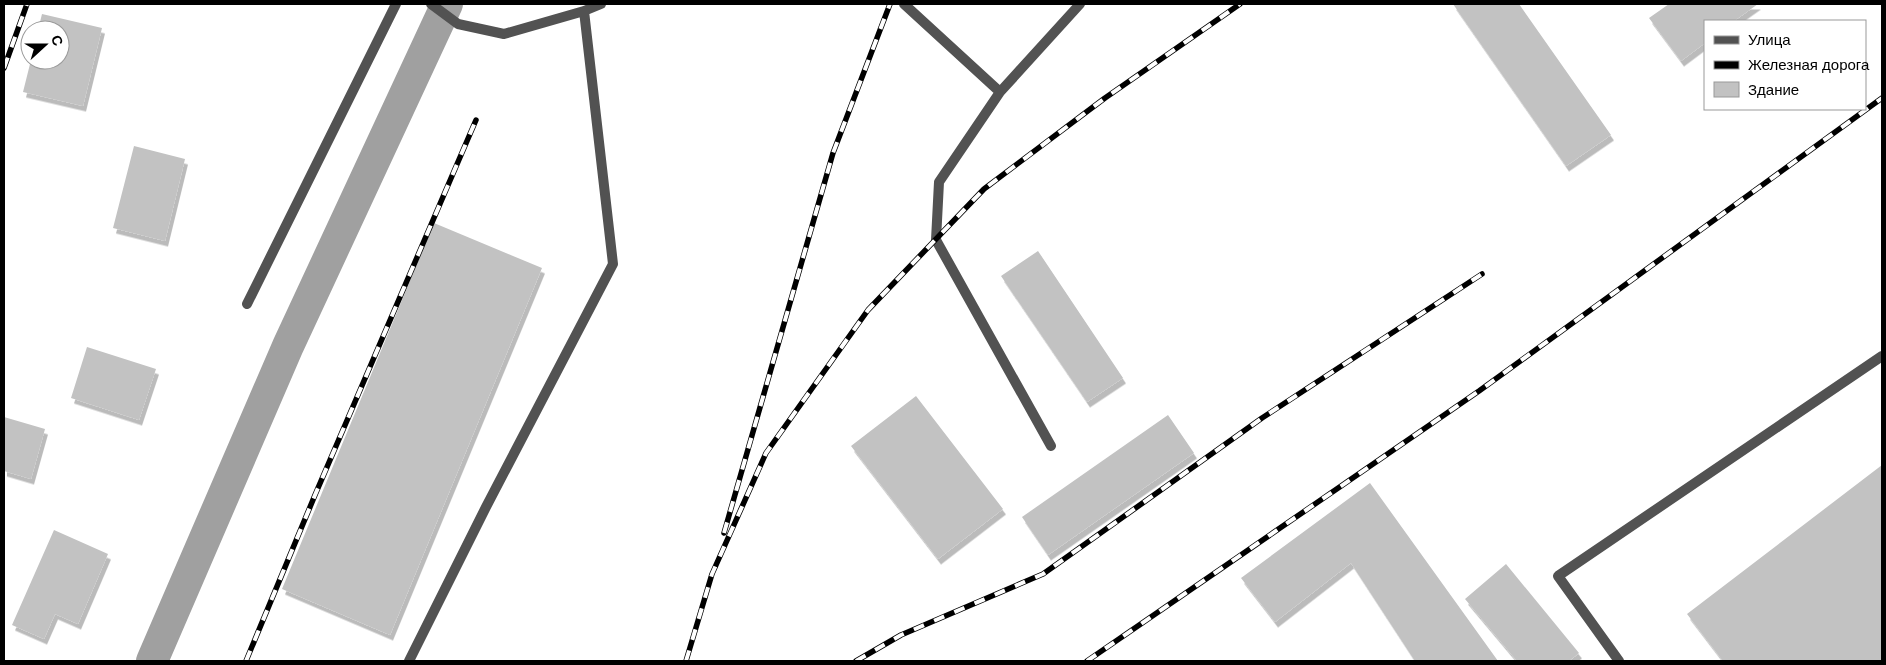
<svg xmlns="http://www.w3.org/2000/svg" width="1886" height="665" font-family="Helvetica,sans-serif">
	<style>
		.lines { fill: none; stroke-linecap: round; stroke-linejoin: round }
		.canal { stroke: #a0a0a0; stroke-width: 32 }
		.building { fill: #c2c2c2; filter: url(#shadow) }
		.lane { stroke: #525252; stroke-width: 10 }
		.street { stroke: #525252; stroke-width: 10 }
		.rail-casing { stroke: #000; stroke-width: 5.5 }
		.rail { stroke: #fff; stroke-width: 4; stroke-dasharray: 11; stroke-linecap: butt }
	</style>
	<defs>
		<filter id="shadow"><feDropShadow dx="3" dy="5.5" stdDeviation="0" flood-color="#0004"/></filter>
	</defs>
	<rect width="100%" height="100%" fill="#fff"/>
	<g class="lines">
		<!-- canal -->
		<path class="canal" d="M152,661l136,-315 159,-342"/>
	</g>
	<!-- building -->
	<path class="building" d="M1453,4h66l92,131 -45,31z
		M1669,4h89l-24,17h-29v22l-24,18 -32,-43z
		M42,14l60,14 -19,78 -60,-14 8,-32h29v-30h-22z
		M134,146l51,13 -20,82 -52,-13z
		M434,223l108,45 -152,367 -108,-46z
		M1038,251l85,127 -36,24 -86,-126z
		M87,347l69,22 -17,51 -68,-22z
		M916,396l87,113 -65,50 -87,-113z
		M1168,415l26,38 -146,102 -26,-38z
		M4,417l41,12 -14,50 -27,-8z
		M1882,465v196h-159l-36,-47z
		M1370,483l128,178h-83l-64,-98 -76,59 -34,-44z
		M54,530l54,24 -30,70 -23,-10 -11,25 -32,-14z
		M1506,564l73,89 -10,8h-52l-52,-62z"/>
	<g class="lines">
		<!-- lane -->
		<path class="lane" d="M431,4l27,20 46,10 80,-23 17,-7
			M904,4l96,88 80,-88
			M1000,92l-61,90 -3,58 115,206
			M247,304l149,-300
			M409,661l77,-154 127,-243 -29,-253"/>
		<!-- street -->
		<path class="street" d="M1619,661l-61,-85 324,-220"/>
		<!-- rail casing -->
		<g class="rail-casing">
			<path id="rail" d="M4,68l23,-64
				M724,533l109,-380 57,-149
				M246,661l69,-166 161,-375
				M686,661l26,-87 54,-121 102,-143 116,-121 121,-91 135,-94
				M856,661l45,-26 142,-61 219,-156 220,-144
				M1087,661l392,-270 403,-293"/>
		</g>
		<!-- rail -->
		<use href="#rail" class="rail"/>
	</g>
	<!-- border -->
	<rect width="1886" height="665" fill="none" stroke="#000000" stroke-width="10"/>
	<!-- legend -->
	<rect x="1704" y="20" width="162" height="90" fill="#ffffff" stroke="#999999"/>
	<rect x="1714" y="36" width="25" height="8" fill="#525252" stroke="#999999"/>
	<text x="1748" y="45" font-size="15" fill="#000000">Улица</text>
	<rect x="1714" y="61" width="25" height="8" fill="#000000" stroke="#999999"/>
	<text x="1748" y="70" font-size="15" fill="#000000">Железная дорога</text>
	<rect x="1714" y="82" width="25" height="15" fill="#c2c2c2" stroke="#999999"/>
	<text x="1748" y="95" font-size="15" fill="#000000">Здание</text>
	<!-- north arrow -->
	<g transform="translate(45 45) rotate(69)"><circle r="24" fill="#ffffff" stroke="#999999"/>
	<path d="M0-4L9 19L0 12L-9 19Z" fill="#000000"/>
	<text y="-8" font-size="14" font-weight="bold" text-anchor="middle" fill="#000000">С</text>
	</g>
</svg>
